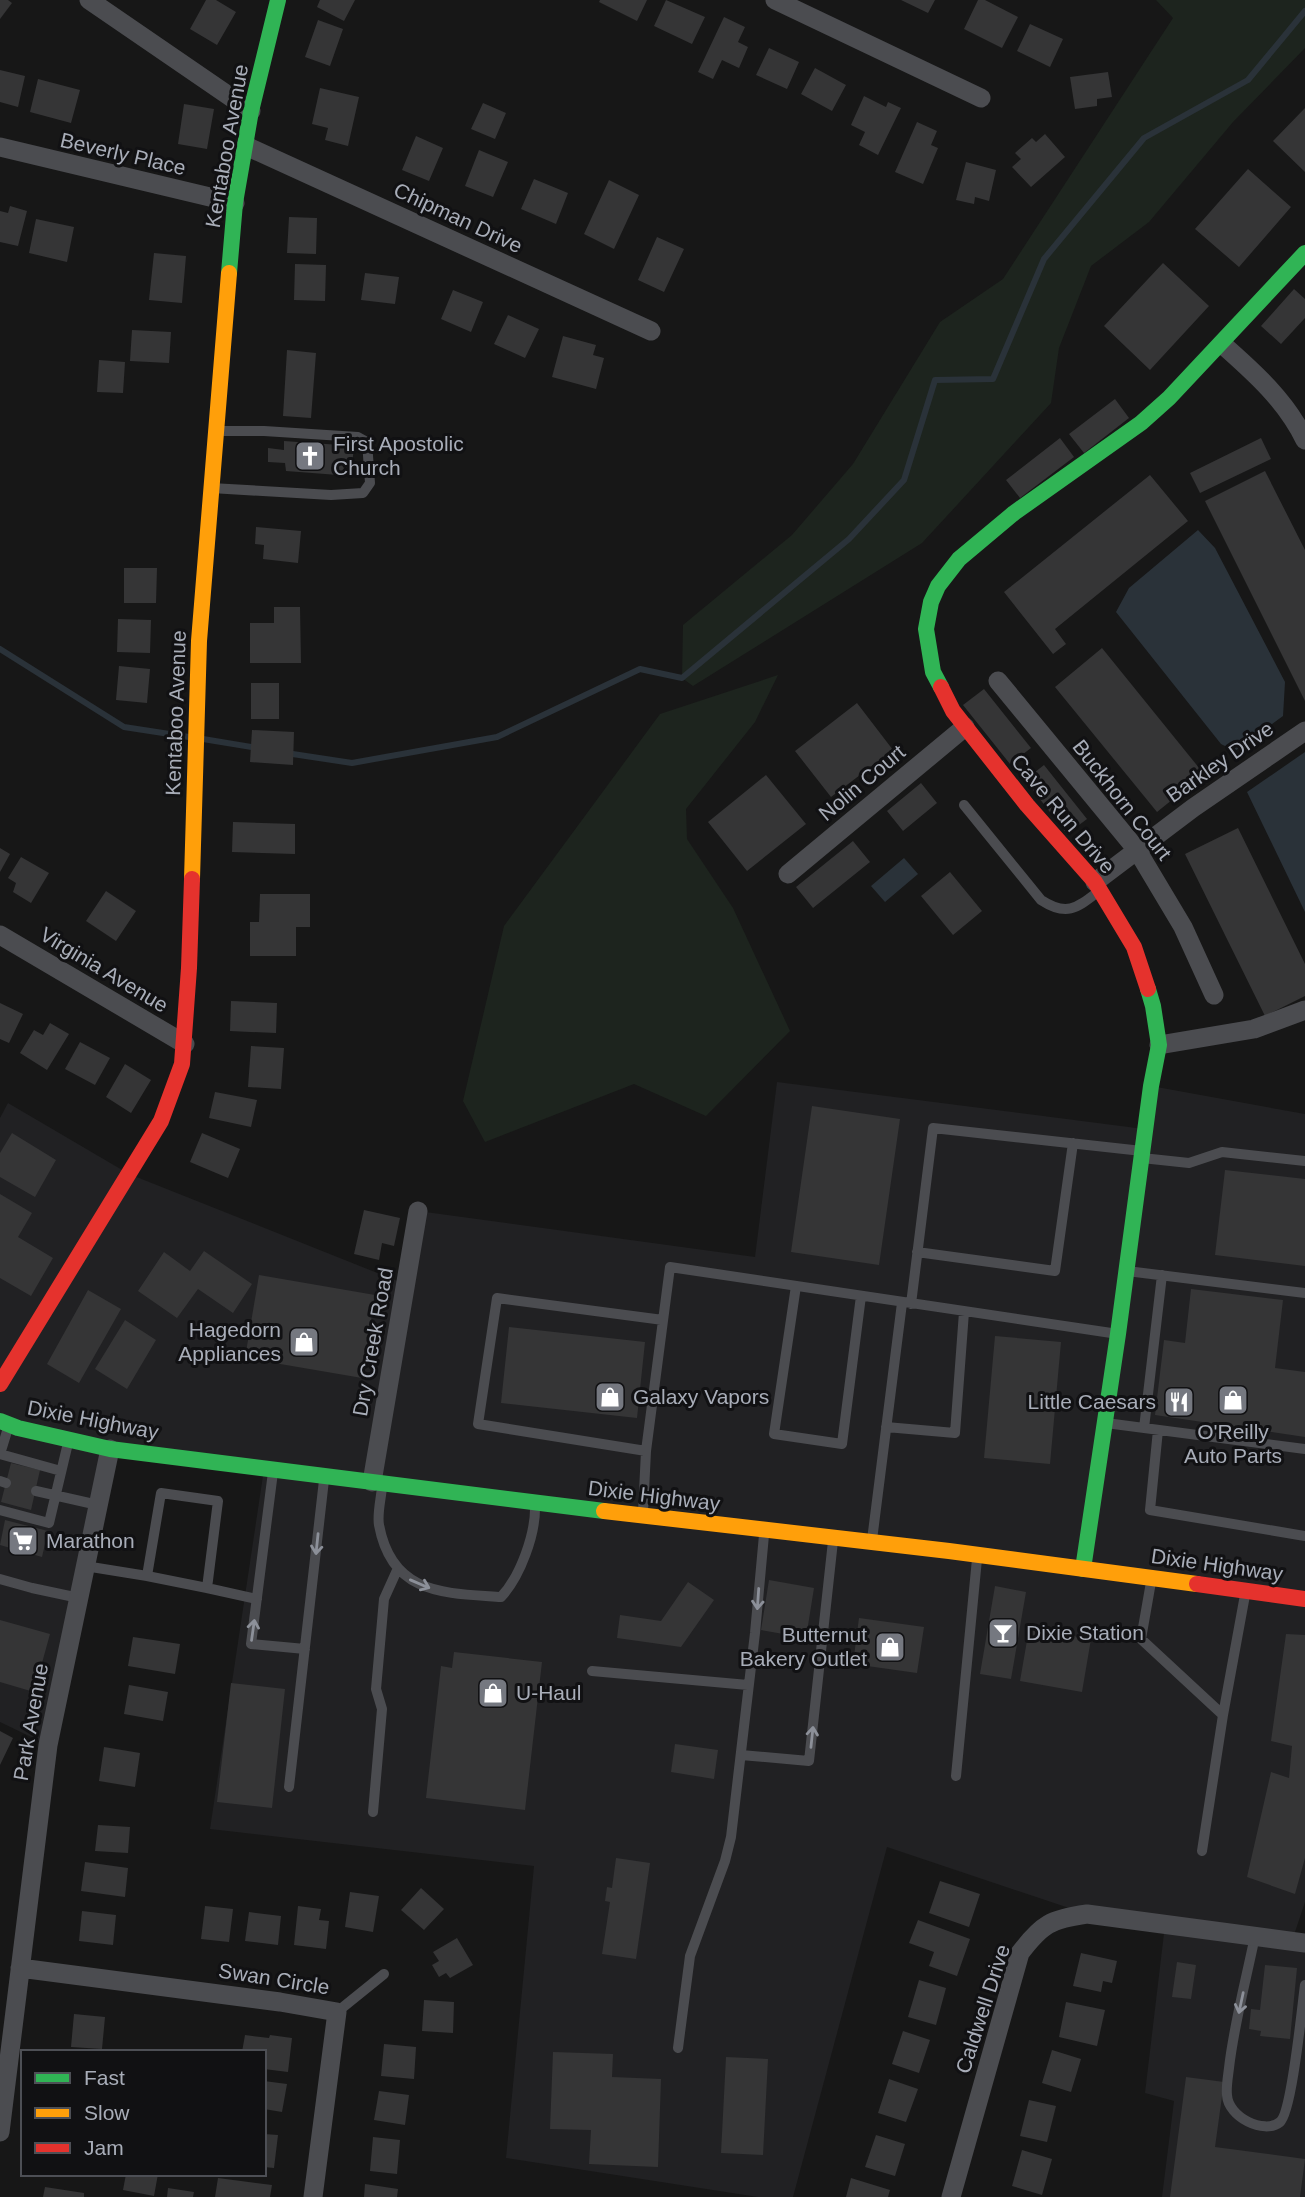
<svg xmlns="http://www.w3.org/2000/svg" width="1305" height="2197" font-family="Helvetica,sans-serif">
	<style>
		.built { fill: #212123 }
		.green { fill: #1d241e }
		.water { fill: #2a3239 }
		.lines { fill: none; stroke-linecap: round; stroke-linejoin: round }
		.stream { stroke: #2a3239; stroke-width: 6 }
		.building { fill: #353536 }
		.lane { stroke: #4b4c50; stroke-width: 10 }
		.street { stroke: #4b4c50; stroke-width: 19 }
		.fast { stroke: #30b455; stroke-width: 16 }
		.slow { stroke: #ff9f0a; stroke-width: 16 }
		.jam { stroke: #e5322d; stroke-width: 16 }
		.oneway { stroke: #8c9099 }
		.labels { text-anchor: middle; stroke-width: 6; stroke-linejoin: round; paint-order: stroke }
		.street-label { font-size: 21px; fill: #a8adb8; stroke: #111113 }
		.poi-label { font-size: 21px; fill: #a8adb8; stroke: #111113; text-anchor: start }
	</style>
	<rect width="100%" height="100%" fill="#171717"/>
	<!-- built -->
	<path class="built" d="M777,1082l367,47 7,-43 154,28v788l-13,39 13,2v254h-143l12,-96 -29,-8 20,-168 -78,-11 -200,-67 -94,350h-35l-252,-39 28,-292 -324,-37 54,-360 -154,-20 -62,296 -48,-23v-604l8,-15 121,71 276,110 13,-73 337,46z"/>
	<!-- green -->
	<path class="green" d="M1156,0h149v48l-72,74 -84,100 -58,44 -32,82 -8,55 -129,140 -229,143 -11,-8 1,-53 109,-90 61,-71 87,-142 63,-43 170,-261z
		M778,675l-23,47 -69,87 1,30 46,69 57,123 -84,85 -72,-32 -149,58 -22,-41 41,-175 156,-212z"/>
	<!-- water -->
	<path class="water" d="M1198,530l17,18 70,134 -2,34 -48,35 -14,-7 -105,-132 13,-24z
		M1305,752v160l-58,-120z
		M904,858l14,16 -33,28 -14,-16z"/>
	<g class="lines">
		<!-- stream -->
		<path class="stream" d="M0,649l124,78 65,10
			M203,739l55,9
			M286,753l66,10 145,-26 143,-68 42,9 167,-139 55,-59 31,-100 58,-1 51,-120 100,-121 104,-58 57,-69"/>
	</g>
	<!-- building -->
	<path class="building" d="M0,0h8l4,3 -12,16z
		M206,0h10l20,12 -19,33 -27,-16z
		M320,0h35l-11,21 -27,-14z
		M600,0h47l-10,21 -38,-19z
		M666,0l39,17 -13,27 -38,-18z
		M901,0h34l-7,13z
		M978,0h7l33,17 -16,31 -38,-19z
		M724,17l21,10 -7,15 10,5 -9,21 -17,-8 -9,19 -15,-7z
		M318,20l25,9 -13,37 -25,-9z
		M1030,24l33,15 -13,28 -33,-16z
		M769,48l30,14 -12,27 -31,-14z
		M815,68l31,17 -14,26 -31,-17z
		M0,70l25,6 -7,31 -18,-5z
		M1108,72l4,25 -15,2v7l-22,3 -5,-32z
		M38,79l42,11 -9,33 -41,-11z
		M320,88l39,9 -11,49 -23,-6 3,-12 -16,-4z
		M864,96l22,11 2,-5 13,6 -23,47 -19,-10 6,-13 -14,-7z
		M483,103l23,10 -11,26 -24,-10z
		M184,104l30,5 -7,40 -29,-5z
		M1305,108v64l-32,-31z
		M917,122l20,9 -6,14 7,3 -15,36 -28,-12z
		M1045,134l20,23 -34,30 -19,-20 9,-8 -6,-6 17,-15 4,4z
		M416,136l27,12 -14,33 -27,-11z
		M479,150l29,12 -15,35 -28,-11z
		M966,162l30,8 -7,31 -14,-4 -1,7 -18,-4z
		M1248,169l43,38 -52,60 -44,-38z
		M534,179l34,14 -12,31 -35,-15z
		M609,180l30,15 -25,54 -30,-15z
		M10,206l17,5 -9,35 -18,-4v-31l8,2z
		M289,217l28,1 -1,36 -29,-1z
		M36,219l38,8 -7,35 -38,-9z
		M657,237l27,12 -20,43 -26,-12z
		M154,253l32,3 -4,47 -33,-3z
		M1163,263l46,43 -59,64 -46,-44z
		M295,264l31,1 -1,36 -31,-1z
		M365,273l34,4 -4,27 -34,-4z
		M1294,289l11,10v19l-24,26 -20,-18z
		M453,290l30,12 -12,30 -30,-13z
		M508,315l31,14 -14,29 -31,-14z
		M132,330l39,2 -2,31 -39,-2z
		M563,336l33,9 -3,10 11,3 -8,31 -44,-12z
		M287,350l29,3 -5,65 -28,-2z
		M99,360l26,2 -2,31 -26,-1z
		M1115,399l14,19 -45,35 -15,-19z
		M1060,438l14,19 -54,41 -14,-18z
		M1261,438l10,21 -71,34 -10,-20z
		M284,441l70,5 -3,30 -65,-5 -1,-8 -17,-1v-14l16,2z
		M1265,471l40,79v151l-100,-200z
		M1150,475l38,46 -133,108 11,15 -13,10 -49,-62z
		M256,527l45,4 -3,32 -35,-4 1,-14 -9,-1z
		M124,568h33l-1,35h-32z
		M274,607h26l1,56h-51v-40h24z
		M118,619l33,1 -1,33 -33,-1z
		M1102,648l102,126 -47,38 -102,-125z
		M119,666l31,3 -3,34 -31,-3z
		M251,683h28v36h-28z
		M984,689l47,59 -21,16 -47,-59z
		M857,703l36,47 -62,47 -36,-46z
		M252,730l42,2 -1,33 -43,-3z
		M1044,765l43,54 -20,15 -42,-54z
		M766,775l40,49 -59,47 -39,-49z
		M921,783l16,20 -34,28 -16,-20z
		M233,822l62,2v30l-63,-2z
		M1238,828l67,136v32l-40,20 -80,-162z
		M853,841l17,21 -57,46 -17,-21z
		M0,848l10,6 -10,18z
		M21,857l28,16 -18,30 -18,-11 3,-9 -8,-5z
		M950,872l32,39 -29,24 -32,-39z
		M106,891l30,20 -20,30 -30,-20z
		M260,894h50v33h-14v29h-46v-34h9z
		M231,1001l46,2 -1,30 -46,-2z
		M0,1003l23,11 -14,29 -9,-4z
		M50,1023l19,11 -22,36 -27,-17 14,-23 9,5z
		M80,1042l30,16 -15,27 -30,-16z
		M251,1046l33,2 -3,41 -33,-2z
		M125,1064l26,16 -20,33 -25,-16z
		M215,1092l42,8 -6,27 -42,-9z
		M812,1106l88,13 -21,146 -88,-13z
		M12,1133l44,27 -21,37 -35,-20v-24z
		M202,1133l38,16 -12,29 -38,-16z
		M1225,1170l80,9v87l-90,-11z
		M0,1194l32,19 -14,24 35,21 -22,38 -31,-18z
		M364,1210l36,8 -6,28 -12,-3 -3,17 -25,-6z
		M204,1251l48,33 -19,29 -35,-24 -21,29 -39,-27 26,-39 26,19z
		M259,1275l116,20 -13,83 -117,-20z
		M1191,1289l92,11 -8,68 30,4v65l-150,-22 9,-75 21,3z
		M88,1290l33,19 -42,74 -32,-19z
		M125,1320l31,20 -29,49 -32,-20z
		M509,1327l136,15 -8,76 -136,-15z
		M995,1336l66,6 -11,122 -66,-6z
		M11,1463l29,7 -9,40 -30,-8z
		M5,1520l43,11 -6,26 -42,-12z
		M769,1580l45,8 -8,50 -45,-8z
		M688,1582l26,18 -33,47 -64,-9 3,-23 41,6z
		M995,1586l31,6 -15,87 -31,-5z
		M859,1618l65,9 -7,46 -64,-9z
		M0,1620l50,14 -16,58 -34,-10z
		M1029,1629l62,10 -9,53 -62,-11z
		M1286,1634l19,1v223l-10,36 -48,-17 24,-105 18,6 3,-32 -21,-5z
		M133,1637l47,7 -5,30 -47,-8z
		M454,1652l88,10 -17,148 -99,-12 15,-132 11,2z
		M231,1683l54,6 -13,119 -55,-6z
		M129,1685l39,7 -5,29 -39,-7z
		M0,1731l13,7 -13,27z
		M675,1744l43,6 -4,29 -43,-7z
		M104,1747l36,6 -5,34 -36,-6z
		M98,1825l32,2 -2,26 -33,-2z
		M616,1858l34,5 -14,96 -34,-5 8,-52 -5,-1 2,-14 5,1z
		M85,1862l43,6 -3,29 -44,-6z
		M940,1881l40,13 -11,33 -40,-14z
		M421,1888l23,21 -20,21 -23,-20z
		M350,1892l29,4 -6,36 -28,-5z
		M205,1906l28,3 -4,33 -28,-3z
		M298,1906l23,3 -2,11 10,1 -3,28 -32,-4z
		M82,1911l34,4 -3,30 -34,-4z
		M249,1912l32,4 -3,29 -33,-4z
		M918,1920l52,19 -13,37 -28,-10 5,-14 -25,-9z
		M457,1938l16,27 -23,13 -4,-5 -7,4 -7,-12 7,-4 -6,-9z
		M1081,1953l36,8 -5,22 -9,-2 -2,11 -28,-6z
		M1177,1962l19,3 -5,34 -19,-2z
		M1265,1965l32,3 -7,71 -30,-3 1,-5 -12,-2 2,-20 9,1z
		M919,1980l27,8 -10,37 -28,-8z
		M424,2000l30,2 -1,31 -31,-2z
		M1066,2002l39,8 -8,36 -38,-9z
		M74,2014l31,3 -3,32 -31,-2z
		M903,2031l27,9 -11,33 -27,-9z
		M245,2035l24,3 1,-3 22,3 -4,34 -24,-3v-17h-22z
		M384,2044l32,3 -2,32 -33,-3z
		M1052,2050l29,9 -10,33 -29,-9z
		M553,2052l60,2 -1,23 49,2 -3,88 -69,-3 2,-34 -41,-1z
		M726,2057l42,2 -5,96 -42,-2z
		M1186,2077l38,5 -9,65 90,12 -5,38h-130z
		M889,2079l29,10 -12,33 -28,-9z
		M264,2081l23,3 -5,28 -18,-3z
		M379,2091l30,4 -4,30 -31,-5z
		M1029,2100l27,6 -9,36 -27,-6z
		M264,2134l14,1 -4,33 -10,-1z
		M876,2135l29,9 -10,32 -30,-9z
		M373,2137l27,3 -3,34 -27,-3z
		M1022,2150l30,9 -10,36 -30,-9z
		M126,2174h32l-4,22 -31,-6z
		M218,2178l54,7 -2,12h-55z
		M851,2178l39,12 -2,7h-42z
		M365,2184l33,5 -1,8h-33z
		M45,2187l39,6v4h-41z
		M168,2188l26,4 -1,5h-26z"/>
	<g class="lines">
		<!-- lane -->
		<path class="lane" d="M211,488l120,7 32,-2 7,-10 -3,-41 -9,-5 -94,-6h-49
			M964,805l77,95c26,17 36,8 58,-9
			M1142,1158l47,5 33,-11 83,9
			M917,1252l138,19 18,-128
			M1127,1271l178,22
			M796,1286l-22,148 68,10 19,-148
			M911,1304l22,-176 209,23
			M663,1320l-166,-22 -19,126 168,27 24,-184 448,67
			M1106,1423l199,26
			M886,1427l69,6 9,-121
			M1144,1428l18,-153
			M1158,1430l-8,80 155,26
			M0,1454l61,17
			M0,1454l8,-26
			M273,1472l-22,172 54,5
			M0,1481l6,2
			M382,1487c-1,12 -5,27 -3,38 13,70 65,68 122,72 19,-20 35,-63 34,-92
			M36,1491l62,14
			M0,1510l49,13 19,-80
			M643,1512l3,-61
			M872,1540l30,-237
			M85,1566l62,10 14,-83 57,8 -11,87 50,11
			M147,1576l60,12
			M0,1579l32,9 47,10
			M1151,1582l-10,57 82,76 -21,136
			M592,1671l156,14
			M1223,1715l22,-120
			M741,1755l68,6 24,-220
			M956,1776l21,-217
			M289,1787l35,-307
			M373,1812l9,-103 -6,-20 8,-90 14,-31
			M1255,1936c-9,44 -21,88 -26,132 -1,9 -3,19 -2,27 1,22 37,40 53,27 12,-10 22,-116 25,-137
			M337,2012l47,-38
			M678,2048l12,-92 35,-95 6,-24 24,-204 9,-98"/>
		<!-- street -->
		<path class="street" d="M89,0l162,111
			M775,0l206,98
			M246,146l405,185
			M0,147l235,56
			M1222,344c33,29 64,57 83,96
			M998,681l139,169 46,77 31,68
			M788,874l177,-147
			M1095,882l98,-74 112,-77
			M0,935l185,109
			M1159,1045l95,-16 51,-19
			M372,1482l46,-271
			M20,1968l260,34 57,10 -24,185
			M0,2132l48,-387 62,-296
			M951,2197l69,-244c22,-29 31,-34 67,-39l218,29"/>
		<!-- fast -->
		<path class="fast" d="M229,273l6,-70 16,-92 27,-111
			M941,687l-8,-15 -7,-43 5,-27 7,-16 21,-27 55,-46 127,-90 28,-25 136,-145
			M0,1421l18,7 92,21 494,62
			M1083,1569l35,-235 33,-248 8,-41 -6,-39 -5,-17"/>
		<!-- slow -->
		<path class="slow" d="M192,879l7,-238 30,-368
			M604,1511l345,40 248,33"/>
		<!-- jam -->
		<path class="jam" d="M941,687l12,24 74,94 68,77 39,65 14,42
			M0,1384l161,-263 21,-57 7,-96 3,-89
			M1197,1584l108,15"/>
	</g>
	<!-- one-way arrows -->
	<defs><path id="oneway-shaft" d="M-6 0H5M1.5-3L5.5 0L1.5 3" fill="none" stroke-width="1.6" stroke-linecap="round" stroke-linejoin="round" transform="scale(1.75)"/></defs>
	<g class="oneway">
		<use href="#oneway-shaft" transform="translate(317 1544) rotate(96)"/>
		<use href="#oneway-shaft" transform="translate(420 1584) rotate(23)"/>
		<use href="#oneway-shaft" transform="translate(758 1599) rotate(94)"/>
		<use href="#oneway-shaft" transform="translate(253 1630) rotate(-82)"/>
		<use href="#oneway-shaft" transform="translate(812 1737) rotate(-84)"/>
		<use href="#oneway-shaft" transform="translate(1241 2003) rotate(102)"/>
	</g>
	<!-- icons -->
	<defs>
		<g id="church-square" transform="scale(1.575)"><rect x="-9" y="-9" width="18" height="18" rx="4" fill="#757880" stroke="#111113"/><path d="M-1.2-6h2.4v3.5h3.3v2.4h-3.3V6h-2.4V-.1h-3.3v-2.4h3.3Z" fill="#fff"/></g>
		<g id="shop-square" transform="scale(1.575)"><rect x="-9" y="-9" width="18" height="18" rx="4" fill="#757880" stroke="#111113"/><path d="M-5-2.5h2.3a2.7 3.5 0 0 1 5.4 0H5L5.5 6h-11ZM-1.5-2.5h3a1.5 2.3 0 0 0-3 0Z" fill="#fff"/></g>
		<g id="restaurant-square" transform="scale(1.575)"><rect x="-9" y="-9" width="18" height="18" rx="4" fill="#757880" stroke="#111113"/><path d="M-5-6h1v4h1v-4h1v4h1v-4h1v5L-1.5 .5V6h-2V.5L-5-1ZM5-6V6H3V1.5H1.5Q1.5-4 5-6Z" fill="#fff"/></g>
		<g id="supermarket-square" transform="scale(1.575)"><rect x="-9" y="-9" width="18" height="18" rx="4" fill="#757880" stroke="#111113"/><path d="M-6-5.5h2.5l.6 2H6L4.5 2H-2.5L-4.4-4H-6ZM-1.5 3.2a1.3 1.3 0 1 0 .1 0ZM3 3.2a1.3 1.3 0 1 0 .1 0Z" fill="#fff"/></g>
		<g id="bar-square" transform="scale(1.575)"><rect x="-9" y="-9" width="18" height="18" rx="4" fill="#757880" stroke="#111113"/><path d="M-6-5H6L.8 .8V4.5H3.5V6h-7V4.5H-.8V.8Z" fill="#fff"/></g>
	</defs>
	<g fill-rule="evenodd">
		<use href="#church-square" x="310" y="456"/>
		<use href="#shop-square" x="304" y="1342"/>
		<use href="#shop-square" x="610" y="1397"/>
		<use href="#shop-square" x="1233" y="1400"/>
		<use href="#restaurant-square" x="1179" y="1402"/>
		<use href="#supermarket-square" x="23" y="1541"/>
		<use href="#bar-square" x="1003" y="1633"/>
		<use href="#shop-square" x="890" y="1647"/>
		<use href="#shop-square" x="493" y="1693"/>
	</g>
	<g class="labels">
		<!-- street labels -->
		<g class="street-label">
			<text transform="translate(227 146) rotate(-80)" y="7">Kentaboo Avenue</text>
			<text transform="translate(123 154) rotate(13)" y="7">Beverly Place</text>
			<text transform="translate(458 218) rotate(25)" y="7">Chipman Drive</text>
			<text transform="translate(176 713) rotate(-88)" y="7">Kentaboo Avenue</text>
			<text transform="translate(1220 762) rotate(-35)" y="7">Barkley Drive</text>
			<text transform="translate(862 783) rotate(-40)" y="7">Nolin Court</text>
			<text transform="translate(1122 800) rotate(52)" y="7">Buckhorn Court</text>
			<text transform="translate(1063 814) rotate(50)" y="7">Cave Run Drive</text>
			<text transform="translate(104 970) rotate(31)" y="7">Virginia Avenue</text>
			<text transform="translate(373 1342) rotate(-80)" y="7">Dry Creek Road</text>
			<text transform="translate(93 1420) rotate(11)" y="7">Dixie Highway</text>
			<text transform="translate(654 1496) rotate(7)" y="7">Dixie Highway</text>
			<text transform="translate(1217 1565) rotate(8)" y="7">Dixie Highway</text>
			<text transform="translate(31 1722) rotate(-80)" y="7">Park Avenue</text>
			<text transform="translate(274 1979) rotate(9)" y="7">Swan Circle</text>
			<text transform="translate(983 2009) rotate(-72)" y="7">Caldwell Drive</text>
		</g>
		<!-- poi labels -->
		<g class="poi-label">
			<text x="333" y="451">First Apostolic<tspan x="333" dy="24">Church</tspan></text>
			<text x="281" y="1337" text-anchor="end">Hagedorn<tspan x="281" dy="24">Appliances</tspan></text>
			<text x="633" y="1404">Galaxy Vapors</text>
			<text x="1156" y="1409" text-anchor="end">Little Caesars</text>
			<text x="1233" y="1439" text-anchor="middle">O'Reilly<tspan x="1233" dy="24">Auto Parts</tspan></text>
			<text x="46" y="1548">Marathon</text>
			<text x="1026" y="1640">Dixie Station</text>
			<text x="867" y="1642" text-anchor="end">Butternut<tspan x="867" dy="24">Bakery Outlet</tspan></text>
			<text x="516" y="1700">U-Haul</text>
		</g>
	</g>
	<!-- legend -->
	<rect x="21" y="2050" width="245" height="126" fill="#111113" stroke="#4d4f55" stroke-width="2"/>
	<rect x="35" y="2073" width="35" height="10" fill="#30b455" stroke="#4d4f55" stroke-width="2"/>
	<text x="84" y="2085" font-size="21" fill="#a8adb8">Fast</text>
	<rect x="35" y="2108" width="35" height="10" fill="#ff9f0a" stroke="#4d4f55" stroke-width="2"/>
	<text x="84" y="2120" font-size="21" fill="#a8adb8">Slow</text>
	<rect x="35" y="2143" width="35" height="10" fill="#e5322d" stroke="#4d4f55" stroke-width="2"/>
	<text x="84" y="2155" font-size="21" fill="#a8adb8">Jam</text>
</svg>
